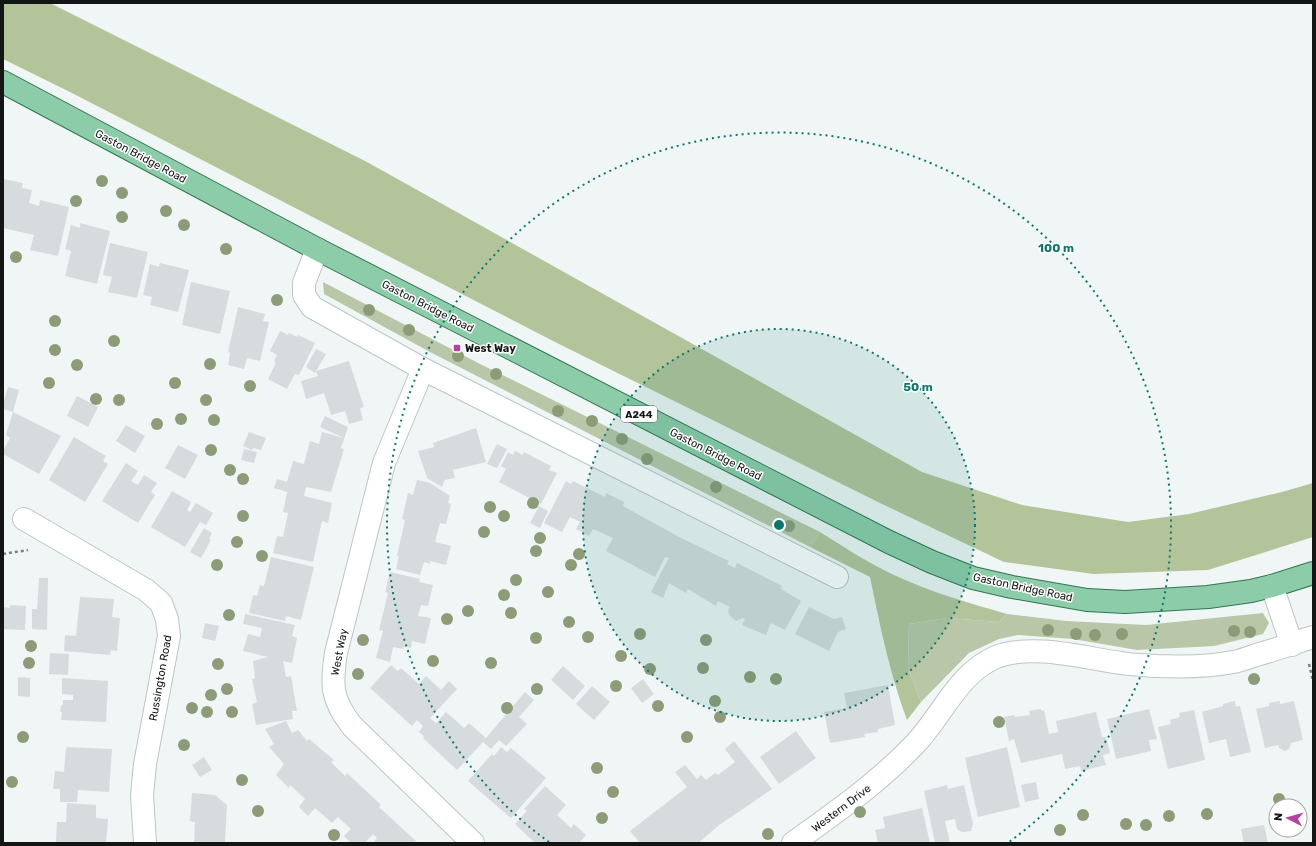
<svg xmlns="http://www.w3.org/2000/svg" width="1316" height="846" font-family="Rubik,sans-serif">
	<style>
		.green { fill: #b9c6a7 }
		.forest { fill: #b3c49b }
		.building { fill: #d6dcde }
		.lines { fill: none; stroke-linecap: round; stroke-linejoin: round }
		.minor-casing { stroke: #bfc5c4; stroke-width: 24 }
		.major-casing { stroke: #307650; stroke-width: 24 }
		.path { stroke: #7c8080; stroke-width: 2.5; stroke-dasharray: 3 3; stroke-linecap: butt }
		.minor { stroke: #fff; stroke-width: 22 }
		.major { stroke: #8ccca9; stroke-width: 22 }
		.tree { fill: #8d9b79 }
		.ring { fill: none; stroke: #0f766e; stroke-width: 2; stroke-dasharray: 2 4 }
		.poi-dot { fill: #b443a0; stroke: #fff; stroke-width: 1.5 }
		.labels { text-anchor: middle; stroke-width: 3; stroke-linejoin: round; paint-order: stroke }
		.shield { fill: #fff; stroke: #5a5c5c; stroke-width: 1 }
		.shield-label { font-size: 10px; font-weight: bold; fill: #141616 }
		.street-label { font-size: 11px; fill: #141616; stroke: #fff }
		.poi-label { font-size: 11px; font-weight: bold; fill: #141616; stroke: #fff; text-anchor: start }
		.centre { fill: #0f766e; stroke: #fff; stroke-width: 2 }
		.ring-label { font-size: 12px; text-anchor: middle; font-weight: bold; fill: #0f766e; stroke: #fff; stroke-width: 3; stroke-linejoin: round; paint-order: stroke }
	</style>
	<rect width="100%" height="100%" fill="#eff6f5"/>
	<!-- green -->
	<path class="green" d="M323,282l157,82 340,168 -10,15 -380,-195 -106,-58z
		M1263,613l6,10 -6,11 -49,12 -77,4 -64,-11 -55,-4 -19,4 -30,14 -48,49 -13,-34 1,-44 38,-6 52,4 8,-8 59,7 80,4z"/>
	<!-- forest -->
	<path class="forest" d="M3,3h47l317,159 555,310 100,33 106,17 61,-8 93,-22 31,-9v54l-105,33 -114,4 -90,-12 -124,-59 -321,-159 -489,-252 -67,-33z
		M820,532c24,15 48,31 74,43 36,17 75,28 113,39l-8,8 -52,-4 -38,6 -1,44 13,34 -14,18c-17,-46 -27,-94 -37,-143l-60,-30z"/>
	<!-- building -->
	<path class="building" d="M3,179l20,4 -1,5 10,2 -3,13 10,3 1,-6 29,7 -11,49 -28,-6 4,-15 -31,-7z
		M80,223l30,8 -13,53 -32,-8 6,-25 -6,-2 6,-24 9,3z
		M110,243l38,9 -11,46 -29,-6 4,-15 -9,-2z
		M160,263l29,7 -11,42 -28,-7 2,-8 -9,-2 7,-31 9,3z
		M191,282l39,9 -10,43 -38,-9z
		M238,307l27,7 -2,7 6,1 -9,39 -13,-3 -3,11 -16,-4 2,-12 -2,-1z
		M280,331l8,4 1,-2 8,4 1,-2 17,8 -16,32 -4,-1 -8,15 -19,-10 8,-16 -2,-1 3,-7 -7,-4z
		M316,349l10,5 -11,19 -9,-6z
		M349,361l15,46 -4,1 3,12 -14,4 -4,-13 -14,4 -7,-22 -18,6 -5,-18 17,-5 -2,-5z
		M8,387l11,3 -6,22 48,24 -22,38 -36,-20v-3l7,-13 -4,-3 7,-23 -10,-3v-5z
		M77,396l21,11 -10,20 -21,-11z
		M325,416l23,11 -7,21 3,1 -13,43 -25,-5 -2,9 28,7 -4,20 -6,-2 -9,41 -40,-9 4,-17 6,1 5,-24 -5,-1 4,-20 -13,-4 3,-9 10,3 6,-21 11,3 6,-23 9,3 3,-12 22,6 -24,-11z
		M126,425l19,11 -10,17 -19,-12z
		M476,428l10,34 -33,8 2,8 -10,2 -3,7 -15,-9 -9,-27 16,-4 -1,-4z
		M249,432l17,6 -5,12 -7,-2 -2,2 -9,-4z
		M74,437l32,19 -3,5 5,3 -23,38 -36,-22z
		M497,444l10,5 -10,19 -10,-4z
		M178,445l20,10 -13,24 -20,-11z
		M244,449l13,3 -3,11 -13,-3z
		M515,451l8,4 1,-3 27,14 -2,4 8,3 -16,31 -42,-22 7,-13 -5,-3 7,-14 5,3z
		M126,463l12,8 -7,10 7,4 6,-10 13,8 -6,9 4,3 -17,28 -36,-22z
		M417,480l13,3 20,13 -2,7 3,1 -5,20 -6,-1 -5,19 16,4 -5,19 -16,-4v3l-6,-2 -4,13 -24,-6 3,-13h-2l8,-36 -3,-1 6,-26 5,2z
		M566,481l5,3 2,-3 32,16 1,-4 18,9 -1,4 56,31 50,24 -2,3 8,4 2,-5 45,23 -1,3 20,12 -16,29 -14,-7 -5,12 -24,-10 3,-6 -2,-1 -7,3 -6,-5 -2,-6 2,-3 -12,-6 -2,5 -28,-17 -2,4 -17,-10 -6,15 -12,-6 18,-34 -4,-1 -10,20 -49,-26 7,-13 -20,-9 -4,7 -13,-7 4,-7 -10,-5 -8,15 -18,-9z
		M172,491l19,11 -4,8 3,2 6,-9 17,10 -7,12 -6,-3 -15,25 -34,-20z
		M539,506l9,5 -8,17 -10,-5z
		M204,528l8,5 -3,6 2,1 -10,18 -11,-6z
		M271,557l43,10 -13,53 -15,-4 -1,5 -36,-8 4,-18 4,1 3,-11 4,1z
		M390,572l30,7 -1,3 14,3 -5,21 -7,-1 -3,11 13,2 -6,26 -13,-3 -1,7 -7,-2 -1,3 -10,-2 -3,15 -14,-4 7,-27 -4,-1 9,-37 -3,-1z
		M39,578h9l-1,52 -15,-1v-20h5z
		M80,597l34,2 -2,18 8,1 -3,33 -6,-1 -1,5 -46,-4 1,-16 11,1z
		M10,605l16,1 -1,24 -22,-1v-22l7,1z
		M809,607l25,12 8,-2 4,12 -8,3 -9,19 -34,-17z
		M245,614l50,11 -3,11 5,2 -5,25 -9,-2 3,16 5,-1 6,35h-5l1,8 -37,6 -4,-21 5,-2 -5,-23 3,-1 -2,-17 15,-4 -25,-6 5,-17 12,3 2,-9 -19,-4z
		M205,623l14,3 -4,15 -13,-3z
		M50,653l19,1 -1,21 -19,-1z
		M391,665l7,6 3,-3 18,16 7,-8 15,14 8,-9 8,8 -27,29 6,5 10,-11 18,16 5,-5 17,15 39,-46 9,8 -15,17 8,7 -21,22 -7,-6 -8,9 -8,-7 -26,28 -34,-32 1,-2 -5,-4 4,-6 -6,-6 -5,6 -42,-38z
		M563,666l22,20 -12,14 -22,-20z
		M18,677l12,1v19l-12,-1z
		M62,678l46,3 -2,41 -45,-2 1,-7 -2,-2 1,-5 2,-2v-4h10v-5l-11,-1z
		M643,679l11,15 -12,9 -11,-15z
		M888,685l7,40 -17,4v3l-14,2 1,3 -35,6 -6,-31 23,-4 -3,-15z
		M592,686l18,16 -16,18 -18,-16z
		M1235,701l1,6 4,-1 11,46 -21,5 -4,-18 -17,4 -7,-31 21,-6v-2z
		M1280,701v3l14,-3 9,39 -12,3 -2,6 -4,2 -6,-3 -1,-3 -13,3 -9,-39 13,-3v-3z
		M1041,709l1,2 2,-1 5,24 9,-2 -2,-11 40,-9 6,25h4l4,16 -7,2 3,10 -25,6 -1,-5 -15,3 -3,-15 -41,9 -7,-24 -5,2 -5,-24 10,-2 1,2 15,-2 -1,-4z
		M1149,709l8,30 -8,1 2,11 -35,8 -9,-40z
		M1194,710l11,50 -37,9 -10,-42 13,-3 -1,-4 10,-3 -1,-4z
		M286,721l6,12 6,-3 9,11 2,-2 25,21 -3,2 14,14 2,-3 34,32 -2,2 39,36h-45l4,-5 -4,-4 -8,9h-14l-7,-7 7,-7 -13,-12 -6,6 -17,-15 -7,8 -9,-9 6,-8 -15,-14 -1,3 -13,-13 8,-11 -15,-17 5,-3 -9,-15z
		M796,731l20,27 -37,26 -19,-27z
		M734,741l38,48 -54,37 -20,17h-58l-10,-12 57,-44 -12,-15 10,-7 12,14 4,-4 5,5 9,-7 3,2 17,-13 -10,-13z
		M66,747l46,2 -3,43 -31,-2 -1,12h-17v-13h-7l2,-18 9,1z
		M501,747l6,5 4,-4 35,30 -35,40 -43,-37 24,-27 2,2z
		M1007,747l13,60 -42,10 -13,-59z
		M204,757l8,13 -12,7 -8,-12z
		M1036,782l3,17 -14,3 -4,-17z
		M947,785l1,4 16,-4 9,39 -2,7 -9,1 -5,-3 -2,-10 -10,2 5,22h-15l-11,-52z
		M545,786l21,19 -9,10 14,13 3,-4 12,11 -7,8h-44l-20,-19 12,-13 -3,-2z
		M192,793l23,2 12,10 -2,37 3,1h-34l1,-21 -5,-1z
		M67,803l29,2v13l12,1 -2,24h-50l1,-21h9z
		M922,808l8,35h-17v-1l-5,1h-30l-3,-13 10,-2 -2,-11z
		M1264,825l4,18h-24l-3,-14z"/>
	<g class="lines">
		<!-- minor casing -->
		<g class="minor-casing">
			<path id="minor" d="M317,249l-13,34v12l8,12 111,62 414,208
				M423,369l-39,94 -48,190c-5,32 -5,46 16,73l121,117
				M24,519l122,71 15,13 6,16 2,17 -24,128 -3,31 3,48
				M1272,586l20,59
				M793,843c43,-31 85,-60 122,-99 27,-28 43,-71 81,-87 36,-14 88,1 125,6 12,2 24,2 36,3 25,1 51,1 76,-4 7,-1 15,-4 23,-7 19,-5 38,-12 57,-18"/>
		</g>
		<!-- major casing -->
		<g class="major-casing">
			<path id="major" d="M3,82l314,167 572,293 43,20 41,16 39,9 75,13 38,2 83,-5 43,-6 21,-5 41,-13"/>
		</g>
		<!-- path -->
		<path class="path" d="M3,554l25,-4
			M1309,664l4,17"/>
		<!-- minor -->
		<use href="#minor" class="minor"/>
		<!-- major -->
		<use href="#major" class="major"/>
	</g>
	<!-- trees -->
	<g class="tree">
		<circle cx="102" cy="181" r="6"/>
		<circle cx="122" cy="193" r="6"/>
		<circle cx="76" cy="201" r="6"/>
		<circle cx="166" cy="211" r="6"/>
		<circle cx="122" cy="217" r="6"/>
		<circle cx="184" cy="225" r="6"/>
		<circle cx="226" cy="249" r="6"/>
		<circle cx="16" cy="257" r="6"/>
		<circle cx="277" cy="300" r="6"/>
		<circle cx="369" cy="310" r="6"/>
		<circle cx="55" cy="321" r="6"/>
		<circle cx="409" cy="330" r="6"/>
		<circle cx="114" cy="341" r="6"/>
		<circle cx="55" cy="350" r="6"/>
		<circle cx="458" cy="356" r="6"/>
		<circle cx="210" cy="364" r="6"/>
		<circle cx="77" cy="365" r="6"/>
		<circle cx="496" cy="374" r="6"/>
		<circle cx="49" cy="383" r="6"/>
		<circle cx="175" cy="383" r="6"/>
		<circle cx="250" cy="386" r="6"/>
		<circle cx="96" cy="399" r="6"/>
		<circle cx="119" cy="400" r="6"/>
		<circle cx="206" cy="400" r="6"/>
		<circle cx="558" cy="411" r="6"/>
		<circle cx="181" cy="419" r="6"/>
		<circle cx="214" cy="420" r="6"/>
		<circle cx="592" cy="421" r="6"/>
		<circle cx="157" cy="424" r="6"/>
		<circle cx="622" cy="439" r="6"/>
		<circle cx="211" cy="450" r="6"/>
		<circle cx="647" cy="459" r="6"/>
		<circle cx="230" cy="470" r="6"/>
		<circle cx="243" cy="479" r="6"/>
		<circle cx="716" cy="487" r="6"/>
		<circle cx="533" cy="503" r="6"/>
		<circle cx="490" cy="507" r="6"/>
		<circle cx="243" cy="516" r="6"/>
		<circle cx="504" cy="516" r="6"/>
		<circle cx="789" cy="526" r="6"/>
		<circle cx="484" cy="532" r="6"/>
		<circle cx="540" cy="538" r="6"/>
		<circle cx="237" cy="542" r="6"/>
		<circle cx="536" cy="551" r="6"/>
		<circle cx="579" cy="554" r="6"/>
		<circle cx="262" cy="556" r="6"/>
		<circle cx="217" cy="565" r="6"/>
		<circle cx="571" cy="565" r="6"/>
		<circle cx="516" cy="580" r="6"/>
		<circle cx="548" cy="592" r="6"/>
		<circle cx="504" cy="595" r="6"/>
		<circle cx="468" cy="611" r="6"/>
		<circle cx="511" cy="613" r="6"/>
		<circle cx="229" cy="615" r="6"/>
		<circle cx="447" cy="619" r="6"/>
		<circle cx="569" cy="622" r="6"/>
		<circle cx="1048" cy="630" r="6"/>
		<circle cx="1234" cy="631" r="6"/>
		<circle cx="1250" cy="632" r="6"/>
		<circle cx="640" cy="634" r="6"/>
		<circle cx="1076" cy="634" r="6"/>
		<circle cx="1122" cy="634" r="6"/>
		<circle cx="1095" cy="635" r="6"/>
		<circle cx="588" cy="637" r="6"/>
		<circle cx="536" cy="638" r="6"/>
		<circle cx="363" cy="640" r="6"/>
		<circle cx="706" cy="640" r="6"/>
		<circle cx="31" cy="646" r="6"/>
		<circle cx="621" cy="656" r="6"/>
		<circle cx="433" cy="661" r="6"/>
		<circle cx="29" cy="663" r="6"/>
		<circle cx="491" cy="663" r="6"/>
		<circle cx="218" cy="664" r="6"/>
		<circle cx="703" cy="668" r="6"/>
		<circle cx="650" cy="669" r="6"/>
		<circle cx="358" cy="674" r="6"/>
		<circle cx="750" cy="677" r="6"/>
		<circle cx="776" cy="679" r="6"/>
		<circle cx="1254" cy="679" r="6"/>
		<circle cx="616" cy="686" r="6"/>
		<circle cx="227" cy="689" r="6"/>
		<circle cx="537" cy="689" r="6"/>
		<circle cx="211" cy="695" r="6"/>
		<circle cx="715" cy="701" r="6"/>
		<circle cx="658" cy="706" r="6"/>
		<circle cx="192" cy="708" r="6"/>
		<circle cx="507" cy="708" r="6"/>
		<circle cx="207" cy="712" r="6"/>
		<circle cx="232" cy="712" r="6"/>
		<circle cx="720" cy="717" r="6"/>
		<circle cx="999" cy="722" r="6"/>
		<circle cx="23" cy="737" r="6"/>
		<circle cx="687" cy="737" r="6"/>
		<circle cx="184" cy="745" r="6"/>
		<circle cx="597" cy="768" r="6"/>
		<circle cx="242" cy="780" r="6"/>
		<circle cx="12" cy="782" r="6"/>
		<circle cx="613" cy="792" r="6"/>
		<circle cx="1279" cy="799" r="6"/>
		<circle cx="258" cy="811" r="6"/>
		<circle cx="860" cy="812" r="6"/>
		<circle cx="1207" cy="814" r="6"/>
		<circle cx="1083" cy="815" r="6"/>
		<circle cx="1169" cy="816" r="6"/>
		<circle cx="602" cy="818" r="6"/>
		<circle cx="1126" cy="824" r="6"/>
		<circle cx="1146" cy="825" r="6"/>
		<circle cx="1060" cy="830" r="6"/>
		<circle cx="768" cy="834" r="6"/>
		<circle cx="334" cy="835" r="6"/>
	</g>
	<!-- distance rings -->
	<circle cx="779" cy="525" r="196" fill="#0f766e" fill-opacity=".12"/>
	<g class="ring">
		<circle cx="779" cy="525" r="196"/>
		<path d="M549 842A392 392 0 1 1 1009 842"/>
	</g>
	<!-- markers -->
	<rect class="poi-dot" x="453" y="344" width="8" height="8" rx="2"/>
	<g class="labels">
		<!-- shield labels -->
		<rect class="shield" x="621" y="406" width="36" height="16" rx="3"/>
		<g class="shield-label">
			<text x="639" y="418">A244</text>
		</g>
		<!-- street labels -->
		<g class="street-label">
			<text transform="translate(141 156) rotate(28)" y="4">Gaston Bridge Road</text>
			<text transform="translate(428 306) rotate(27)" y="4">Gaston Bridge Road</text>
			<text transform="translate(716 454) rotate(27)" y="4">Gaston Bridge Road</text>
			<text transform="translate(1023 587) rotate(12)" y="4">Gaston Bridge Road</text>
			<text transform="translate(339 652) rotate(-79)" y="4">West Way</text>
			<text transform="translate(160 678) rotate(-80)" y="4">Russington Road</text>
			<text transform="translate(841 808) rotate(-37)" y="4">Western Drive</text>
		</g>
		<!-- poi labels -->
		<g class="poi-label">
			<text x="465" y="352">West Way</text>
		</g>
	</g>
	<circle cx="779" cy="525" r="6" class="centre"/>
	<g class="ring-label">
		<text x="1056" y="252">100 m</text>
		<text x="918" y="391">50 m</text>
	</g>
	<!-- border -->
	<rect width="1316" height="846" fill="none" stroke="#141616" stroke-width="8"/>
	<!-- north arrow -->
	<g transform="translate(1288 818) rotate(276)"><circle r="19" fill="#ffffff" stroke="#a1a2a2"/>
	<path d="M0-3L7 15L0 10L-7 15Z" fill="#b443a0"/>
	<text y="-6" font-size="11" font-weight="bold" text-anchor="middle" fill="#141616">N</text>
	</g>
</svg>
